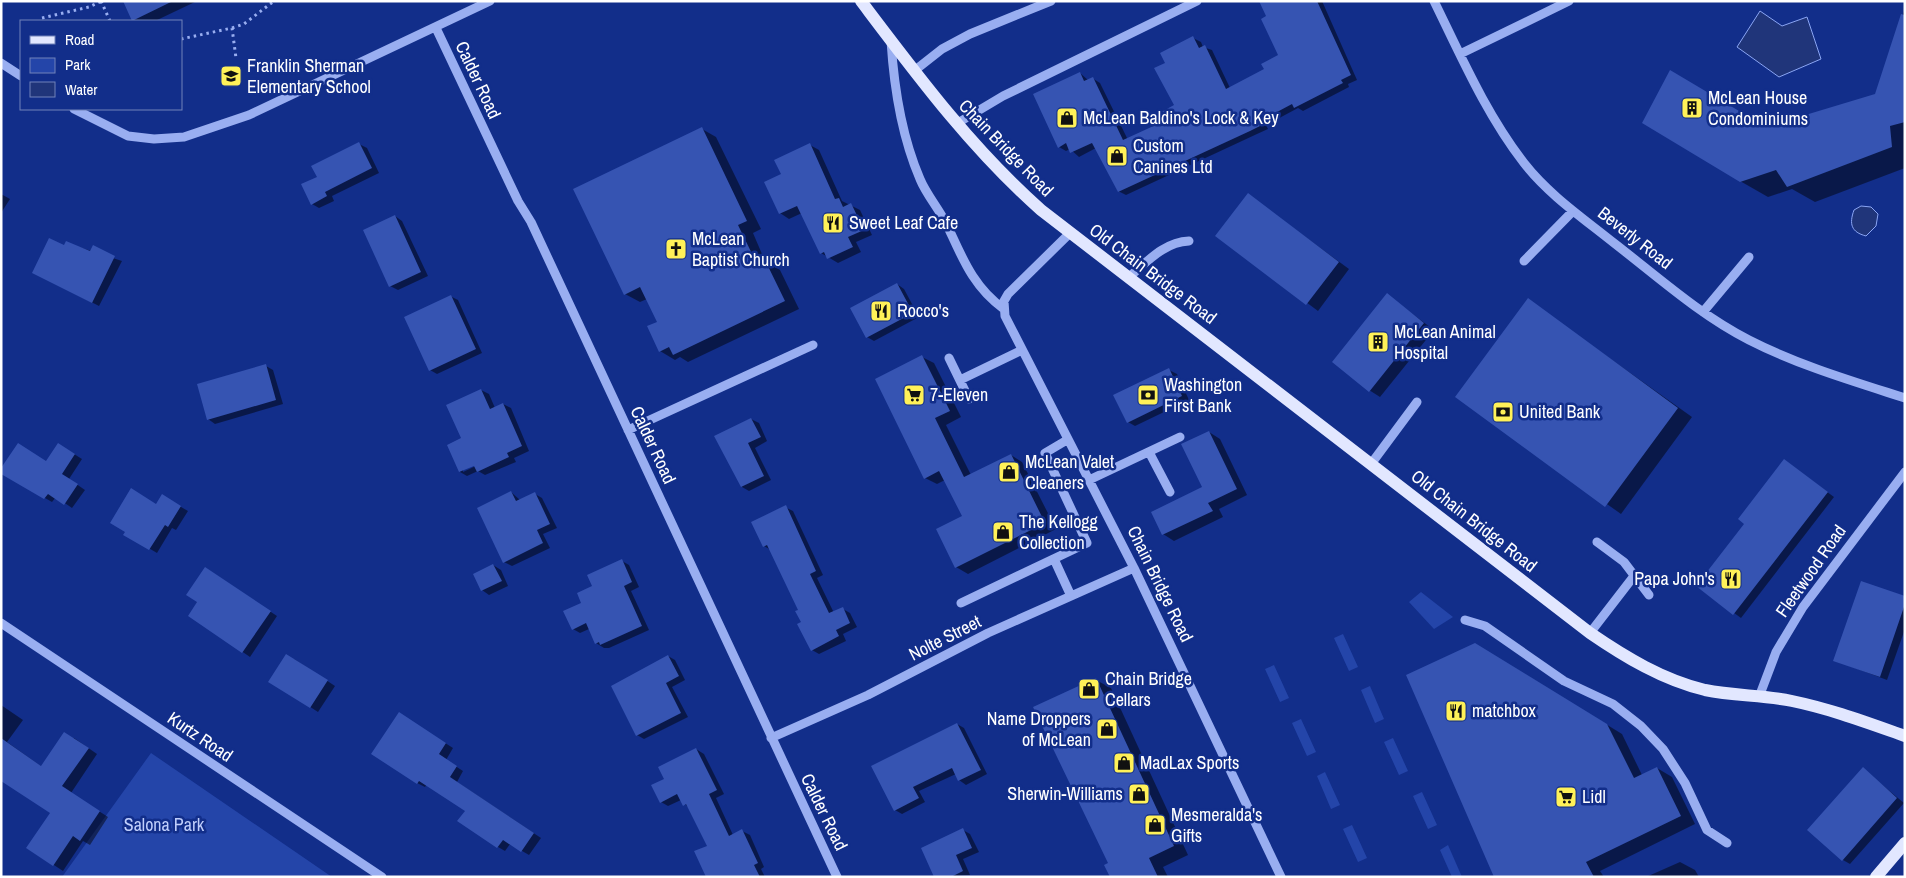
<svg xmlns="http://www.w3.org/2000/svg" width="1906" height="878" font-family="'Archivo Narrow',sans-serif">
	<style>
		.green { fill: #2445a9 }
		.water { fill: #20357a; stroke: #8aa5f4 }
		.shadow { fill: #0007; fill-rule: evenodd }
		.building { fill: #3654b2 }
		.lines { fill: none; stroke-linecap: round; stroke-linejoin: round }
		.path { stroke: #99aef1; stroke-width: 3; stroke-dasharray: 2.5 4; stroke-linecap: butt }
		.minor { stroke: #99aef1; stroke-width: 9 }
		.major { stroke: #e2e7ff; stroke-width: 12 }
		.labels { text-anchor: middle; stroke-width: 5; stroke-linejoin: round; paint-order: stroke }
		.poi-label { font-size: 18px; fill: #fff; stroke: #122e8a; text-anchor: start }
		.street-label { font-size: 18px; fill: #fff; stroke: #122e8a }
		.park-label { font-size: 18px; fill: #bfcefc; stroke: #122e8a }
	</style>
	<rect width="100%" height="100%" fill="#122e8a"/>
	<!-- green -->
	<path class="green" d="M1421,592l32,25 -19,12 -25,-27z
		M1343,634l15,33 -9,4 -15,-33z
		M1274,665l15,33 -9,4 -15,-33z
		M1370,686l14,33 -9,4 -14,-33z
		M1301,719l15,33 -9,4 -15,-33z
		M1393,738l15,33 -9,4 -15,-33z
		M151,753l181,124h-270z
		M1325,772l15,33 -9,4 -14,-33z
		M1422,792l15,33 -9,4 -15,-33z
		M1352,825l15,33 -9,4 -15,-33z
		M1448,845l14,32h-10l-12,-27z"/>
	<!-- water -->
	<path class="water" d="M1760,11l22,15 25,-9 14,42 -42,18 -42,-30z
		M1861,206l10,1 7,7 -2,12 -10,10c-15,-4 -17,-12 -12,-26z"/>
	<!-- shadow -->
	<path class="shadow" d="M124,1h73l-42,20 -22,-1z
		M1261,1h61l35,79 -9,4 1,3 -46,24 -5,-3 -32,17 2,4 -11,5 -131,61 -8,-4 -22,-43 -17,9 -9,-8 -4,2 -7,-4 21,-74 8,7 4,-2 8,5 28,57 34,-17 14,-17 -10,-43 27,-25 8,4 2,5 9,3 18,38 35,-18 15,-15 -12,-38z
		M1905,8v160l-90,34 -23,-13 -24,8 -28,-16 27,-53 109,-33z
		M702,129l14,8 45,92 -8,4 12,28 15,9 19,39 -111,53 -8,-5 -5,3 -15,-9 -1,-28 -12,-24 -7,3 -15,-8z
		M359,144l8,4 12,25 -47,23 2,5 -15,7 -7,-4 6,-27z
		M810,145l9,5 23,51 18,9 12,25 -16,7 5,10 -23,11 -17,-10 -19,-40 -13,6 -9,-6 2,-38z
		M1,194l9,5 -9,14z
		M1248,195l101,74 -31,42 -101,-75z
		M395,216l7,5 26,55 -30,14 -8,-4z
		M64,247l14,1 1,-1 43,14 -23,45 -59,-30z
		M897,284l7,5 15,28 -45,24 -7,-4z
		M1387,295l47,35 -54,67 -11,-7z
		M450,296l8,4 24,53 -45,21 -7,-4z
		M1528,300l164,117 -71,97 -165,-117z
		M922,357l12,6 27,54 -15,8 25,50 40,-20 11,7 34,67 -88,45 -12,-7 7,-51 -18,-36 -8,4 -12,-6z
		M266,366l7,4 10,34 -68,20 -7,-5z
		M1169,370l8,4 12,26 -54,26 -7,-4z
		M481,390l8,4 6,14 8,-4 8,4 18,43 -15,7 2,4 -31,13 -7,-4 -11,5 -7,-4 3,-33zM479,462l1,2 -17,8v-3z
		M751,419l8,4 8,18 -12,7 16,32 -22,11 -7,-4 -26,-50z
		M1209,432l11,7 27,56 -28,14 4,8 -49,24 -11,-7 41,-46z
		M66,449l16,10 -13,20 16,11 -13,18 -16,-11 -4,5 -51,-29 46,-10z
		M1784,460l50,37 -93,121 -44,-32 49,-63z
		M511,492l9,8 15,-6 7,4 15,30 -14,6 7,14 -38,18 -8,-4z
		M162,496l26,15 -12,19 -4,-2 -15,25 -32,-19 31,-29z
		M785,507l8,4 30,64 -6,3 17,35 9,-4 7,4 7,14 -14,7 3,7 -27,13 -7,-4 -12,-40 -29,-60 -7,-4z
		M622,561l7,4 10,22 -8,4 18,39 -40,18h-5l-8,-5 -7,-14 -9,4 -7,-4 10,-26z
		M493,565l8,5 7,16 -19,9 -7,-5z
		M212,573l65,43 -27,41 -60,-41z
		M1905,597v32l-18,51 -53,-20z
		M1490,653l132,81 20,41 15,-7 15,9 23,47 -95,47 4,6h-109z
		M668,656l7,4 10,20 -13,7 16,30 -44,22 -7,-4z
		M294,659l41,27 -17,26 -48,-31z
		M1096,680l15,8 77,167 -25,12 5,10h-57z
		M1,705l22,15 -16,22 35,25 32,-29 23,16 -26,39 37,24 -18,28 -7,-4 -20,30 -35,-23 23,-35 -50,-34z
		M406,718l47,30 -7,12 17,11 -6,11 84,56 -12,17 -19,-11 -5,7 -7,-4 -39,-26 7,-11 -39,-26 -2,3 -8,-4z
		M957,724l7,4 23,46 -21,11 -7,-5 -3,-6 -37,17 6,11 -23,12 -7,-4z
		M696,749l8,5 20,40 -8,4 17,37 9,-4 8,4 14,32 -3,2 4,8h-57l1,-31 -20,-38 -8,-8 -13,6 -7,-4 5,-23z
		M1863,769l41,34 -54,61 -7,-4z
		M963,830l7,4 9,18 -16,7 7,16 -34,2z
		M1680,862l15,8 4,7h-53z"/>
	<!-- building -->
	<path class="building" d="M123,1h50l-41,20z
		M1259,1h58l34,74 -10,5 2,3 -49,25 -2,-4 -32,17 2,4 -12,6 -132,61 -26,-49 -22,10 -4,-10 -8,5 -25,-54 47,-22 4,9 9,-4 30,63 37,-17 -4,-8 18,-10 -20,-37 11,-5 -5,-10 33,-17 6,12 6,-3 21,44 38,-20 -3,-5 17,-9 -17,-36 5,-3z
		M1901,14l4,1v107l-15,4 2,21 -105,40 -11,-17 -36,12 -98,-59 28,-53 96,57 109,-33z
		M702,127l45,94 -9,4 19,39 8,-4 20,41 -112,54 -4,-8 -10,5 -12,-26 10,-4 -17,-35 -16,8 -51,-106z
		M359,142l13,26 -47,24 2,4 -16,9 -10,-21 16,-7 -6,-11z
		M810,143l25,56 4,-1 4,9 8,-4 13,27 -16,7 5,10 -26,12 -3,-7 -4,2 -23,-48 -18,8 -15,-32 17,-8 -7,-14z
		M1248,193l91,69 -33,43 -91,-69z
		M395,215l26,57 -32,15 -26,-57z
		M49,238l15,7 2,-4 24,10 3,-6 22,11 -23,47 -60,-30z
		M897,283l16,30 -47,25 -16,-30z
		M1387,293l37,30 -55,69 -37,-30z
		M451,295l25,54 -47,22 -25,-54z
		M1528,298l150,110 -73,99 -150,-110z
		M922,355l28,56 -15,7 29,59 47,-23 34,69 -90,45 -19,-39 26,-13 -23,-45 -15,8 -49,-100z
		M266,364l10,36 -69,20 -10,-36z
		M1169,368l13,28 -55,27 -14,-28z
		M481,389l9,20 13,-6 19,43 -15,7 2,4 -32,15 -3,-6 -15,6 -12,-27 14,-7 -15,-33z
		M751,418l10,19 -13,6 16,33 -23,11 -27,-51z
		M1209,431l28,58 -29,14 5,8 -51,24 -11,-23 51,-25 -21,-43z
		M18,443l28,18 12,-18 17,11 -13,20 16,10 -14,21 -16,-11 -4,5 -43,-25v-6z
		M1784,459l44,33 -95,123 -37,-29 48,-62 -6,-5z
		M131,488l25,16 6,-10 19,12 -13,21 -3,-2 -16,25 -26,-15 2,-3 -15,-9z
		M511,491l5,10 19,-9 15,32 -13,6 6,13 -40,20 -26,-55z
		M786,505l30,66 -6,3 19,39 14,-6 7,16 -14,7 3,6 -28,15 -14,-27 4,-2 -6,-11 3,-1 -31,-65 -4,2 -12,-25z
		M622,559l10,23 -8,4 18,40 -42,19 -1,-3 -4,2 -9,-21 -14,7 -9,-19 18,-8 -4,-10 15,-7 -5,-11z
		M493,564l9,17 -21,10 -8,-17z
		M205,567l66,44 -29,42 -54,-37 9,-14 -11,-7z
		M1861,581l44,15v8l-25,73 -47,-16z
		M1475,643l132,81 27,54 23,-11 24,49 -95,46 8,15h-100l-88,-202z
		M286,654l42,26 -18,28 -42,-26z
		M668,655l11,21 -13,7 15,30 -45,23 -25,-50z
		M1096,678l78,168 -25,12 9,19h-48l-6,-12 4,-2 -75,-156z
		M399,712l47,31 -7,11 18,12 -7,11 84,56 -13,19 -18,-12 -6,8 -40,-27 8,-10 -46,-30 -2,3 -46,-30z
		M957,723l24,47 -23,11 -6,-13 -39,19 6,11 -25,13 -23,-45z
		M64,732l25,16 -27,38 38,25 -20,30 -7,-5 -20,30 -27,-18 24,-35 -49,-32v-43l40,28z
		M696,748l21,42 -8,4 20,42 13,-7 16,34 -4,2 6,12h-54l-12,-26 13,-5 -21,-42 -3,2 -6,-12 -17,9 -9,-18 13,-6 -6,-12z
		M1863,767l34,31 -55,63 -35,-31z
		M963,828l9,20 -16,7 7,16 -12,6h-17l-13,-29z"/>
	<g class="lines">
		<!-- path -->
		<path class="path" d="M101,1l9,20
			M42,18l47,-11 13,-6
			M232,28l12,-4 30,-23
			M181,39l51,-11 4,30"/>
		<!-- minor -->
		<path class="minor" d="M1434,1c27,55 52,113 90,162 25,32 59,55 90,80 44,34 86,72 135,97 49,25 103,41 156,58
			M436,28l82,173 13,21 306,655
			M891,41c3,47 10,94 29,138 6,15 19,30 27,46 15,32 26,62 57,84
			M1460,54l109,-53
			M1,63l20,13
			M914,71l28,-22 28,-15 81,-33
			M74,109l54,27 26,3 30,-2 65,-22 241,-114
			M956,124l47,-28 194,-95
			M1070,233l-62,61 -4,7 1,15 129,252 147,309
			M1524,261l49,-50
			M1129,277c18,-15 35,-35 60,-36
			M1703,312l46,-55
			M949,358l20,41
			M960,380l62,-30
			M628,430l185,-85
			M1149,452l21,40
			M1371,464l46,-62
			M1089,480l91,-43
			M1597,542l27,20 25,33
			M1054,559l17,37
			M961,603l126,-60 -42,-90 22,-13
			M1465,620l20,6 79,55 49,23 28,22 22,23 22,34 22,47 20,13
			M1,623l381,254
			M1590,633l44,-57
			M1759,697l17,-45 27,-45 102,-135
			M771,738l97,-43 120,-62 146,-65"/>
		<!-- major -->
		<path class="major" d="M861,1c56,74 110,147 180,209l549,423c35,24 73,47 115,57 29,6 59,5 87,11 39,8 76,22 113,35
			M1876,877l29,-34"/>
	</g>
	<!-- icons -->
	<defs>
		<g id="school-square" transform="scale(1.125)"><rect x="-9" y="-9" width="18" height="18" rx="4" fill="#fff158" stroke="#122e8a"/><path d="M0-5L7-2L0 1L-7-2ZM-4 1L0 2.5L4 1V4Q0 6-4 4Z" fill="#111"/></g>
		<g id="building-square" transform="scale(1.125)"><rect x="-9" y="-9" width="18" height="18" rx="4" fill="#fff158" stroke="#122e8a"/><path d="M-4-6H4V6H1V3H-1V6H-4ZM-2.5-4.3h1.7v1.8h-1.7ZM.8-4.3h1.7v1.8H.8ZM-2.5-1h1.7V.8h-1.7ZM.8-1h1.7V.8H.8Z" fill="#111"/></g>
		<g id="shop-square" transform="scale(1.125)"><rect x="-9" y="-9" width="18" height="18" rx="4" fill="#fff158" stroke="#122e8a"/><path d="M-5-2.5h2.3a2.7 3.5 0 0 1 5.4 0H5L5.5 6h-11ZM-1.5-2.5h3a1.5 2.3 0 0 0-3 0Z" fill="#111"/></g>
		<g id="restaurant-square" transform="scale(1.125)"><rect x="-9" y="-9" width="18" height="18" rx="4" fill="#fff158" stroke="#122e8a"/><path d="M-5-6h1v4h1v-4h1v4h1v-4h1v5L-1.5 .5V6h-2V.5L-5-1ZM5-6V6H3V1.5H1.5Q1.5-4 5-6Z" fill="#111"/></g>
		<g id="church-square" transform="scale(1.125)"><rect x="-9" y="-9" width="18" height="18" rx="4" fill="#fff158" stroke="#122e8a"/><path d="M-1.2-6h2.4v3.5h3.3v2.4h-3.3V6h-2.4V-.1h-3.3v-2.4h3.3Z" fill="#111"/></g>
		<g id="supermarket-square" transform="scale(1.125)"><rect x="-9" y="-9" width="18" height="18" rx="4" fill="#fff158" stroke="#122e8a"/><path d="M-6-5.5h2.5l.6 2H6L4.5 2H-2.5L-4.4-4H-6ZM-1.5 3.2a1.3 1.3 0 1 0 .1 0ZM3 3.2a1.3 1.3 0 1 0 .1 0Z" fill="#111"/></g>
		<g id="bank-square" transform="scale(1.125)"><rect x="-9" y="-9" width="18" height="18" rx="4" fill="#fff158" stroke="#122e8a"/><path d="M-6-4H6V4H-6ZM0-2.3a2.3 2.3 0 1 0 0 4.6a2.3 2.3 0 1 0 0-4.6Z" fill="#111"/></g>
	</defs>
	<g fill-rule="evenodd">
		<use href="#school-square" x="231" y="76"/>
		<use href="#building-square" x="1692" y="108"/>
		<use href="#shop-square" x="1067" y="118"/>
		<use href="#shop-square" x="1117" y="156"/>
		<use href="#restaurant-square" x="833" y="223"/>
		<use href="#church-square" x="676" y="249"/>
		<use href="#restaurant-square" x="881" y="311"/>
		<use href="#building-square" x="1378" y="342"/>
		<use href="#supermarket-square" x="914" y="395"/>
		<use href="#bank-square" x="1148" y="395"/>
		<use href="#bank-square" x="1503" y="412"/>
		<use href="#shop-square" x="1009" y="472"/>
		<use href="#shop-square" x="1003" y="532"/>
		<use href="#restaurant-square" x="1731" y="579"/>
		<use href="#shop-square" x="1089" y="689"/>
		<use href="#restaurant-square" x="1456" y="711"/>
		<use href="#shop-square" x="1107" y="729"/>
		<use href="#shop-square" x="1124" y="763"/>
		<use href="#shop-square" x="1139" y="794"/>
		<use href="#supermarket-square" x="1566" y="797"/>
		<use href="#shop-square" x="1155" y="825"/>
	</g>
	<g class="labels">
		<!-- poi labels -->
		<g class="poi-label">
			<text x="247" y="72">Franklin Sherman<tspan x="247" dy="21">Elementary School</tspan></text>
			<text x="1708" y="104">McLean House<tspan x="1708" dy="21">Condominiums</tspan></text>
			<text x="1083" y="124">McLean Baldino's Lock &amp; Key</text>
			<text x="1133" y="152">Custom<tspan x="1133" dy="21">Canines Ltd</tspan></text>
			<text x="849" y="229">Sweet Leaf Cafe</text>
			<text x="692" y="245">McLean<tspan x="692" dy="21">Baptist Church</tspan></text>
			<text x="897" y="317">Rocco's</text>
			<text x="1394" y="338">McLean Animal<tspan x="1394" dy="21">Hospital</tspan></text>
			<text x="1164" y="391">Washington<tspan x="1164" dy="21">First Bank</tspan></text>
			<text x="930" y="401">7-Eleven</text>
			<text x="1519" y="418">United Bank</text>
			<text x="1025" y="468">McLean Valet<tspan x="1025" dy="21">Cleaners</tspan></text>
			<text x="1019" y="528">The Kellogg<tspan x="1019" dy="21">Collection</tspan></text>
			<text x="1715" y="585" text-anchor="end">Papa John's</text>
			<text x="1105" y="685">Chain Bridge<tspan x="1105" dy="21">Cellars</tspan></text>
			<text x="1472" y="717">matchbox</text>
			<text x="1091" y="725" text-anchor="end">Name Droppers<tspan x="1091" dy="21">of McLean</tspan></text>
			<text x="1140" y="769">MadLax Sports</text>
			<text x="1123" y="800" text-anchor="end">Sherwin-Williams</text>
			<text x="1582" y="803">Lidl</text>
			<text x="1171" y="821">Mesmeralda's<tspan x="1171" dy="21">Gifts</tspan></text>
		</g>
		<!-- street labels -->
		<g class="street-label">
			<text transform="translate(478 80) rotate(65)" y="6">Calder Road</text>
			<text transform="translate(1006 148) rotate(46)" y="6">Chain Bridge Road</text>
			<text transform="translate(1635 238) rotate(38)" y="6">Beverly Road</text>
			<text transform="translate(1153 274) rotate(37)" y="6">Old Chain Bridge Road</text>
			<text transform="translate(653 445) rotate(65)" y="6">Calder Road</text>
			<text transform="translate(1474 521) rotate(38)" y="6">Old Chain Bridge Road</text>
			<text transform="translate(1811 571) rotate(-55)" y="6">Fleetwood Road</text>
			<text transform="translate(1160 584) rotate(64)" y="6">Chain Bridge Road</text>
			<text transform="translate(945 638) rotate(-27)" y="6">Nolte Street</text>
			<text transform="translate(200 737) rotate(34)" y="6">Kurtz Road</text>
			<text transform="translate(824 812) rotate(64)" y="6">Calder Road</text>
		</g>
		<!-- park labels -->
		<g class="park-label">
			<text x="164" y="831">Salona Park</text>
		</g>
	</g>
	<!-- border -->
	<rect width="1906" height="878" fill="none" stroke="#ffffff" stroke-width="5"/>
	<!-- legend -->
	<rect x="20" y="20" width="162" height="90" fill="#122e8a" stroke="#7182b9"/>
	<rect x="30" y="36" width="25" height="8" fill="#e2e7ff" stroke="#7182b9"/>
	<text x="65" y="45" font-size="15" fill="#ffffff">Road</text>
	<rect x="30" y="58" width="25" height="15" fill="#2445a9" stroke="#7182b9"/>
	<text x="65" y="70" font-size="15" fill="#ffffff">Park</text>
	<rect x="30" y="82" width="25" height="15" fill="#20357a" stroke="#7182b9"/>
	<text x="65" y="95" font-size="15" fill="#ffffff">Water</text>
</svg>
